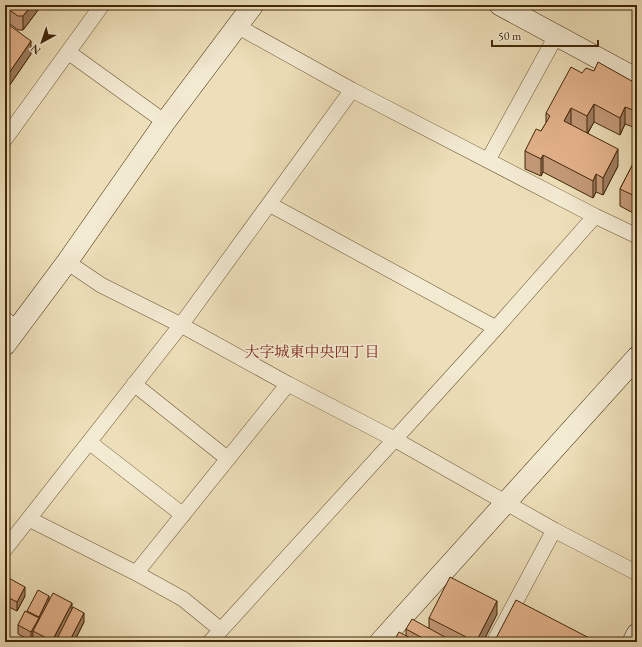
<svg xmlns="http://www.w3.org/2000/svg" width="642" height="647" font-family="'EB Garamond','Noto Serif JP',serif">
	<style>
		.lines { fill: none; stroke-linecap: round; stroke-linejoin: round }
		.street-casing { stroke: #6c5534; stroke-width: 16 }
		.secondary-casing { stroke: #412708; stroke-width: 22 }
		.street { stroke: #f3ead2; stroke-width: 15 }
		.secondary { stroke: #f3ead2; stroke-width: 21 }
		.wall { fill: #c39978; stroke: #412708 }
		.shaded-wall { fill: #9f7d61; stroke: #412708 }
		.building { fill: #e3b28b; stroke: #412708 }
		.labels { text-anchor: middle; stroke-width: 3.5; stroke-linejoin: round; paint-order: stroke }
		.neighbourhood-label { font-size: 15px; fill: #7a1f14; stroke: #f3ead2 }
	</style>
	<rect width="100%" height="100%" fill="#eddfb9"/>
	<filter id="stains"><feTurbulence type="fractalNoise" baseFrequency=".005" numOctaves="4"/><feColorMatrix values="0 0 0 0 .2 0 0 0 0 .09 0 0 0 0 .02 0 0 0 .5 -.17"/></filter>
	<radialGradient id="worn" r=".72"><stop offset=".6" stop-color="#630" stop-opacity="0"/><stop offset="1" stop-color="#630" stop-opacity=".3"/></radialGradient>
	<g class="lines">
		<!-- street casing -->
		<g class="street-casing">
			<path id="street" d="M237,26l115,64 243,126 42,20
				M68,52l97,70
				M5,139l97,-134
				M488,160l68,-124
				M269,204l227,124
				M67,262l34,23 80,40 107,59 106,55 160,91 83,43
				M5,319l12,10
				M134,384l94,75
				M89,442l94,73
				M29,519l107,54 47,26 38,31
				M5,549l176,-224 171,-235
				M136,573l152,-189
				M210,642l286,-314 99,-112
				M494,642l60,-112"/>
		</g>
		<!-- secondary casing -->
		<g class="secondary-casing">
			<path id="secondary" d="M500,5l137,74
				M5,345l62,-83 98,-140 88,-117
				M380,642l257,-285
				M633,642l4,-8"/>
		</g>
		<!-- street -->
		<use href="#street" class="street"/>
		<!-- secondary -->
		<use href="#secondary" class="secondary"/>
	</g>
	<!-- wall -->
	<path class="wall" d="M5,5h37l-19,25h-5l-13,-10z
		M5,22l26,32 -24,35 -2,-1z
		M594,71l43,13v35l-4,8 -8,-3 -5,11 -26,-13 -6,11 30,33 -15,29 -7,-3 -3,6 -50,-26 -2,4 -16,-7v-18l16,-20 5,-8v-10z
		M637,156v59l-17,-9v-17z
		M637,378v20l-1,-1v-17z
		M5,576l20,20 -8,15 -12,-6z
		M49,601l23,8 12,13 -10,20h-41v-5l-2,4 -13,-7v-9l9,-13v-1z
		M497,614l-14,28h-90l13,-6v-7l23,-1v-10z"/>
	<!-- shaded-wall -->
	<path class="shaded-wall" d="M32,5h10l-19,25v-14z
		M31,41v13l-24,35v-13z
		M637,102v17l-4,8v-17z
		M594,104v18l-7,12v-18z
		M625,107v17l-5,11v-17z
		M571,108v18l-7,-5z
		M618,149v17l-15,29v-17z
		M543,155v17l-2,4v-17z
		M596,174v18l-3,6v-17z
		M25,587v9l-8,15v-9z
		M49,596v9l-10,21v-9z
		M497,601v13l-14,28h-7z
		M72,603v13l-14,21v5h-6z
		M84,613v9l-10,20h-5z
		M39,618v9l-6,4v6l-2,4v-9z"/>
	<!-- building -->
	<path class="building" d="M5,5h27l-9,11h-5l-13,-9z
		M5,22l26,19 -24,35 -2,-1z
		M598,62l39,22v18l-4,8 -8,-3 -5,11 -26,-14 -7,12 -16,-8 -7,13 54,28 -15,29 -7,-4 -3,7 -50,-26 -2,4 -16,-8 11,-22 5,2 9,-15 -4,-3 25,-46 11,6 4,-5 8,3z
		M637,156v41l-17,-8z
		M5,576l20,11 -8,15 -12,-6z
		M450,577l47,24 -21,41 -47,-24z
		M38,590l11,6 -10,21 -12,-6z
		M53,593l19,10 -20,38 -19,-10z
		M516,600l79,41 -1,1h-100z
		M73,607l11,6 -15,29h-2l-9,-5z
		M25,611l14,7 -8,14 -13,-7z
		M412,619l42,23h-24l-24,-13z
		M399,632l19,10h-25z"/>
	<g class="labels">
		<!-- neighbourhood labels -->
		<g class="neighbourhood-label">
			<text x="312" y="357">大字城東中央四丁目</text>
		</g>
	</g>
	<!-- margin -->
	<rect width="642" height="647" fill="none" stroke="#eddfb9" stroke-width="20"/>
	<rect x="6" y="6" width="630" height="635" fill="none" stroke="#412708" stroke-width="2"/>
	<rect x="10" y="10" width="622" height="627" fill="none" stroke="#412708"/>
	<!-- north arrow -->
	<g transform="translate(42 42) rotate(220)" stroke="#f3ead2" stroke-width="3" paint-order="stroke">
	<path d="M0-3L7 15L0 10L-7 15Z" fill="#412708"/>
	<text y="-6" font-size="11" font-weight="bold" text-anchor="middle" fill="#412708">N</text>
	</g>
	<!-- scale -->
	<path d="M492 40v6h106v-6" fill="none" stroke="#412708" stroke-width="2"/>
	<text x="498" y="40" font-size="12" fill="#412708" stroke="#f3ead2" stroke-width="3" paint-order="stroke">50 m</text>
	<rect width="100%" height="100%" filter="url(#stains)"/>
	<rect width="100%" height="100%" fill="url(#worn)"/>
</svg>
